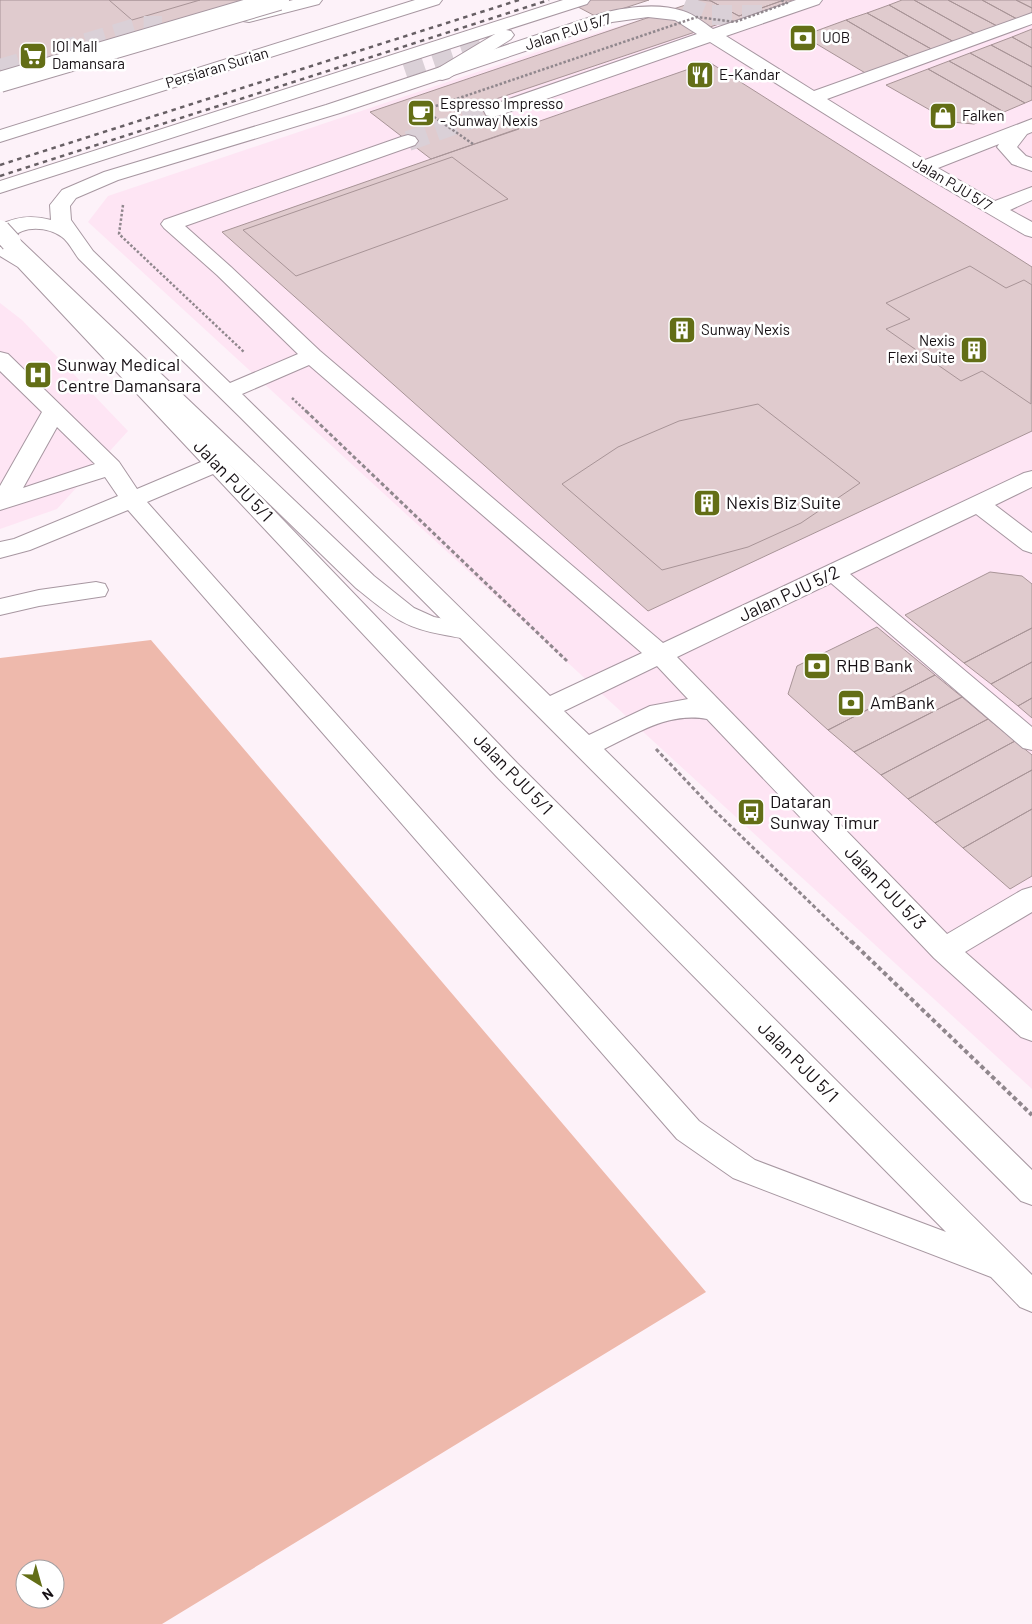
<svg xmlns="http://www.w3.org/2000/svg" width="1032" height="1624" font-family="Barlow,sans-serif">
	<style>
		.built { fill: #fee5f4 }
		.green { fill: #eeb9ac; fill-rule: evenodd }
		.building { fill: #e0cbce; stroke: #a89497 }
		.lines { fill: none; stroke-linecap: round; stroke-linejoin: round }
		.minor-tunnel { stroke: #dad0d7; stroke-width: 20; stroke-dasharray: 20 10; stroke-linecap: butt }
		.minor-casing { stroke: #a797a1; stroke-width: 2 }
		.major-casing { stroke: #a797a1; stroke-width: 2 }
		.path-far2 { stroke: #90878d; stroke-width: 2.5; stroke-dasharray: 2.5 2; stroke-linecap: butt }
		.path-far1 { stroke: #90878d; stroke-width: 3; stroke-dasharray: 4 2.5; stroke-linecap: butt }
		.path { stroke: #90878d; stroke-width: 4; stroke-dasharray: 4.5 3; stroke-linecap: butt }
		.minor { fill: #fff; fill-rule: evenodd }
		.major { fill: #fff; fill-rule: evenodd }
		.rail { stroke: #675f64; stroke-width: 2.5; stroke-dasharray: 4.5 4.5; stroke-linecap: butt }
		.minor-bridge-casing { stroke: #a797a1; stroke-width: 22; stroke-linecap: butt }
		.major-bridge-casing { stroke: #a797a1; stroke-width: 22; stroke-linecap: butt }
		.path-bridge { stroke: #90878d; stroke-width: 2.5; stroke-dasharray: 2.5 2; stroke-linecap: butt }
		.minor-bridge { stroke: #fff; stroke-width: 20 }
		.major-bridge { stroke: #fff; stroke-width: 20 }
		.labels { text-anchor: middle; stroke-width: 5; stroke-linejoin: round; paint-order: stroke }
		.far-street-label { font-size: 15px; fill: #161014; stroke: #fff }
		.far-poi-label { font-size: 15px; fill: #161014; stroke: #fff; text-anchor: start }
		.poi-label { font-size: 18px; fill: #161014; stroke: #fff; text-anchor: start }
		.street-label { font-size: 18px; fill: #161014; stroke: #fff }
	</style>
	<rect width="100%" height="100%" fill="#fdf2f9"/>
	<!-- built -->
	<path class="built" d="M703,0h329v1089l-944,-867 20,-26 444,-149z
		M0,303l22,17 106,111 -71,78 -57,20z"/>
	<!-- green -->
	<path class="green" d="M151,640l555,652 -544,332h-162v-966zM25,1569h30v30h-30z"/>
	<!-- building -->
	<path class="building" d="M0,0h251l-251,76z
		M109,0h91l-68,20z
		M565,0h84l-52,17z
		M700,0l11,1 28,15 45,-16h6l12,6 -59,20 -24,-2 -238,80 38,25 -88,30 -61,-47z
		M709,0h75l-45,16z
		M902,0h12l61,34 -21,8 -65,-37z
		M914,0h34l49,26 -22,8z
		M948,0h34l35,19 -20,7z
		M982,0h34l16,8v5l-15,6z
		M1016,0h16v8z
		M889,5l65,37 -21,8 -66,-37z
		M867,13l66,37 -22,8 -65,-38z
		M846,20l65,38 -44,16 -52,-31 1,-12z
		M1032,29v19l-20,-11z
		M1012,37l20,11v19l-41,-22z
		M991,45l41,22v20l-62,-34z
		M970,53l62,34v13l-7,3 -76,-42z
		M949,61l76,42 -21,9 -76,-43z
		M709,62l323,205v164l-384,180 -426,-379z
		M928,69l76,43 -30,12 -23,-2 -65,-37z
		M452,157l56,42 -212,77 -53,-46z
		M970,266l36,22 18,-8 8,5 -1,119 -49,-33 -21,10 -75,-52 24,-10 -24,-16z
		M758,404l102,79 -59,40 -53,24 -86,23 -100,-86 56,-37 61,-26z
		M990,572l32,4 10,8v44l-68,35 -59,-48z
		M877,627l58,48 -107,55 -40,-36 9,-28z
		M1032,628v34l-41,22 -27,-21z
		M1032,662v36l-14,8 -27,-22z
		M935,675l27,22 -108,55 -26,-22z
		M962,697l26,22 -107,56 -27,-23z
		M1032,698v20l-14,-12z
		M988,719l27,22 -107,58 -27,-24z
		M1015,741l17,14v15l-97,53 -27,-24z
		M1032,770v39l-69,39 -28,-25z
		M1032,809v67l-22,13 -47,-41z"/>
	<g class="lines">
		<!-- minor-tunnel -->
		<path class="minor-tunnel" d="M684,5l24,10h60
			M404,68l76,-26
			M0,69l143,-43h19
			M408,141l85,-30"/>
		<!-- minor casing -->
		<g class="minor-casing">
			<path id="minor" d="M293,0h29l-3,4 -70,18 -6,-1 -3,-4 3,-4z
				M796,0h26l-3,4 -93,32 88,55 218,-78v11l-205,75 98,61 107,-41v13l-5,2 -10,13 9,9 6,2v13l-20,-7 -15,-17 2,-3 -61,24 57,33 37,-14v13l-22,10 22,12v15l-7,-2 -109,-64 -206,-129 -210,73 -7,2 -7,-2 -2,-4 2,-4 211,-73 -22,-14 -27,-3 -36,5 -272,91 -222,67 -42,18 -6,8 1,14 22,31 137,132 68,-29 -81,-79 -53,-47 -3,-4 3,-4 237,-83 7,-2 7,2 3,4 -3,4 -230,81 46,41 89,84 343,292 361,-170 8,-2v16l-37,18 37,28v20l-9,-3 -47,-36 -126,60 182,153v23l-9,-2 -192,-165 -154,74 270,277 75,-44 10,-3v25l-67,40 67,59v30l-11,-4 -87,-79 -227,-239c-39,-7 -69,14 -103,30l428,421v35l-11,-4 -781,-784 -161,-158c-5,-6 -10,-17 -17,-22 -14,-10 -38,-12 -50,1l3,10 17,11 485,504 515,512v37l-12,-5 -29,-30 -258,-99 -56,-39 -549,-629 -98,40 -30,8v-16l14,-3 104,-43 -13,-19 -105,33v-24l42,-74 -42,-41v-19l8,2 111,108 18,27 64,-27 -183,-195 -18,-11v-31c17,-9 33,-10 51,-5l-1,-15 12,-15 42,-18 222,-67 277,-92c24,-6 56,-10 80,-2 11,3 21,12 30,18zM309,365l333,288 -92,43 -308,-302zM57,427l38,37 -72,24zM213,474l284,303 449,455 -191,-72 -56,-39 -552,-619zM657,666l31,33 -38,7 -61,29 -25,-24z
				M96,582l9,2 3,6 -3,6 -66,10 -39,9v-16l39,-9z"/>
		</g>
		<!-- major casing -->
		<g class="major-casing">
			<path id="major" d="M415,0h27l-3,4 -439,138v-12z
				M563,0h27l-3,4 -81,26 5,1 3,4 -3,4 -62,39 -7,2 -7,-2 -2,-4 2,-4 60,-36 -495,159v-12z
				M11,236l7,2 356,338 40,32 20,9 42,8 4,6 -4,6c-11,3 -20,0 -31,-2 -43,-7 -56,-21 -89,-47l-352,-342 -3,-4 3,-4z"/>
		</g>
		<!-- path-far2 -->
		<path class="path-far2" d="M123,205l-4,29 125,118
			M292,398l15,14"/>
		<!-- path-far1 -->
		<path class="path-far1" d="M306,411l261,250
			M656,749l57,60 139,134"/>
		<!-- path -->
		<path class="path" d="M851,941l181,174"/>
		<!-- minor -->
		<use href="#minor" class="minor"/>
		<!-- major -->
		<use href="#major" class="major"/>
		<!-- rail -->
		<path class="rail" d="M0,165l519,-165
			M0,176l549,-176"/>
		<!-- minor-bridge casing -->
		<g class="minor-bridge-casing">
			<path id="minor-bridge" d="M0,82l279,-82"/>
		</g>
		<!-- major-bridge casing -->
		<g class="major-bridge-casing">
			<path id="major-bridge" d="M0,230l11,12"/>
		</g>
		<!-- path-bridge -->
		<path class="path-bridge" d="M473,144l-49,-34 273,-93 38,5 52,-19 -6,-3"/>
		<!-- minor-bridge -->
		<use href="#minor-bridge" class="minor-bridge"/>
		<!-- major-bridge -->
		<use href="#major-bridge" class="major-bridge"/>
	</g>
	<!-- icons -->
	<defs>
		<g id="bank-square" transform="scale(1.4375)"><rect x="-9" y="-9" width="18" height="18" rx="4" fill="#636e16" stroke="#fff"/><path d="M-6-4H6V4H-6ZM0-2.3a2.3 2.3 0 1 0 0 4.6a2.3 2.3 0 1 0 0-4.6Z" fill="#fff"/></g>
		<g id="supermarket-square" transform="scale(1.4375)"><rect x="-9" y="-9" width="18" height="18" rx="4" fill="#636e16" stroke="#fff"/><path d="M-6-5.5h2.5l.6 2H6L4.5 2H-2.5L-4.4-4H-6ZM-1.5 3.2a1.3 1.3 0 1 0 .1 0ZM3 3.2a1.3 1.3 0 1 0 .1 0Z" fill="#fff"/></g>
		<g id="restaurant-square" transform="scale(1.4375)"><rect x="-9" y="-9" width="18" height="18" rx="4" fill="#636e16" stroke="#fff"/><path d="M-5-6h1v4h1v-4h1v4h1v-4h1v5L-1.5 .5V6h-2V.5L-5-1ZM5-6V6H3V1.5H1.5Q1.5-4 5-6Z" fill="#fff"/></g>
		<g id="cafe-square" transform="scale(1.4375)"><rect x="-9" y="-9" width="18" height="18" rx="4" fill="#636e16" stroke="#fff"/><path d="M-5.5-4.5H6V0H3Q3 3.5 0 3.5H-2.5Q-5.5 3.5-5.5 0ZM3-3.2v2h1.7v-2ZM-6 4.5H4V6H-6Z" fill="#fff"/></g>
		<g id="shop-square" transform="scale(1.4375)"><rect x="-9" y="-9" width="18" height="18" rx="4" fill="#636e16" stroke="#fff"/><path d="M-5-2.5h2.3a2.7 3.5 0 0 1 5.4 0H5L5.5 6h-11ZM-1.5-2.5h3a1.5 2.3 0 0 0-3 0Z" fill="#fff"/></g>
		<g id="building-square" transform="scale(1.4375)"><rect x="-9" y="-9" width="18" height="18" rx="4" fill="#636e16" stroke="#fff"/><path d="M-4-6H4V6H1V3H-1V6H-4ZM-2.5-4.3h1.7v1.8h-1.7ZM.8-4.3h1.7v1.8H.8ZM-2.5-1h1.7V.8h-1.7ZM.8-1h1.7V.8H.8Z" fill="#fff"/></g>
		<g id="hospital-square" transform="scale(1.4375)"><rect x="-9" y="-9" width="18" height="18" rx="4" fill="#636e16" stroke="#fff"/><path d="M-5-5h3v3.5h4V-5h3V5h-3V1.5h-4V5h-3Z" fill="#fff"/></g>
		<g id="bus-square" transform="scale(1.4375)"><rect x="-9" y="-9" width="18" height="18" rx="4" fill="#636e16" stroke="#fff"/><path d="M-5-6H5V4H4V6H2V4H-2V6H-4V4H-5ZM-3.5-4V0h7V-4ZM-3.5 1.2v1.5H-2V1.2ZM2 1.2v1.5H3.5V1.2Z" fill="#fff"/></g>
	</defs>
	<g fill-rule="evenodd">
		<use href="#bank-square" x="803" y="38"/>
		<use href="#supermarket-square" x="33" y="56"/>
		<use href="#restaurant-square" x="700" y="75"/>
		<use href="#cafe-square" x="421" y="113"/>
		<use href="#shop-square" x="943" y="116"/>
		<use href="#building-square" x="682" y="330"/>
		<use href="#building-square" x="974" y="350"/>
		<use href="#hospital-square" x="38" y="375"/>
		<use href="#building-square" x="707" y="503"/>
		<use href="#bank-square" x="817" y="666"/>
		<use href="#bank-square" x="851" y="703"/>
		<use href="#bus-square" x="751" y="812"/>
	</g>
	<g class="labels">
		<!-- far-street labels -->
		<g class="far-street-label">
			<text transform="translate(568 32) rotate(-18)" y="5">Jalan PJU 5/7</text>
			<text transform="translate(217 68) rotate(-17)" y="5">Persiaran Surian</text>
			<text transform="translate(952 184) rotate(31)" y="5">Jalan PJU 5/7</text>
		</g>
		<!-- far-poi labels -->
		<g class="far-poi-label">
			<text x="822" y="43">UOB</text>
			<text x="52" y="52">IOI Mall<tspan x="52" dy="17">Damansara</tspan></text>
			<text x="719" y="80">E-Kandar</text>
			<text x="440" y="109">Espresso Impresso<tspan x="440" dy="17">- Sunway Nexis</tspan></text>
			<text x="962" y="121">Falken</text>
			<text x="701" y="335">Sunway Nexis</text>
			<text x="955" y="346" text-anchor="end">Nexis<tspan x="955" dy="17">Flexi Suite</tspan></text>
		</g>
		<!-- poi labels -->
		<g class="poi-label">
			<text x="57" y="371">Sunway Medical<tspan x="57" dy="21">Centre Damansara</tspan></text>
			<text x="726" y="509">Nexis Biz Suite</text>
			<text x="836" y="672">RHB Bank</text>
			<text x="870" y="709">AmBank</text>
			<text x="770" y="808">Dataran<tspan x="770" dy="21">Sunway Timur</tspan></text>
		</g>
		<!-- street labels -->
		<g class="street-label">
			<text transform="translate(233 481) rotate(46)" y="6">Jalan PJU 5/1</text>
			<text transform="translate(789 594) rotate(-25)" y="6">Jalan PJU 5/2</text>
			<text transform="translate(513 774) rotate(46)" y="6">Jalan PJU 5/1</text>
			<text transform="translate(885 888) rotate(46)" y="6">Jalan PJU 5/3</text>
			<text transform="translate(798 1062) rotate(45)" y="6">Jalan PJU 5/1</text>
		</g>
	</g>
	<!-- north arrow -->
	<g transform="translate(40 1584) rotate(143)"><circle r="24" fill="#ffffff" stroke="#a29fa1"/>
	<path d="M0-4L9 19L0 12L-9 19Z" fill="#636e16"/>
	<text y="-8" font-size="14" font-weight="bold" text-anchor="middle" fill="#161014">N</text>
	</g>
</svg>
